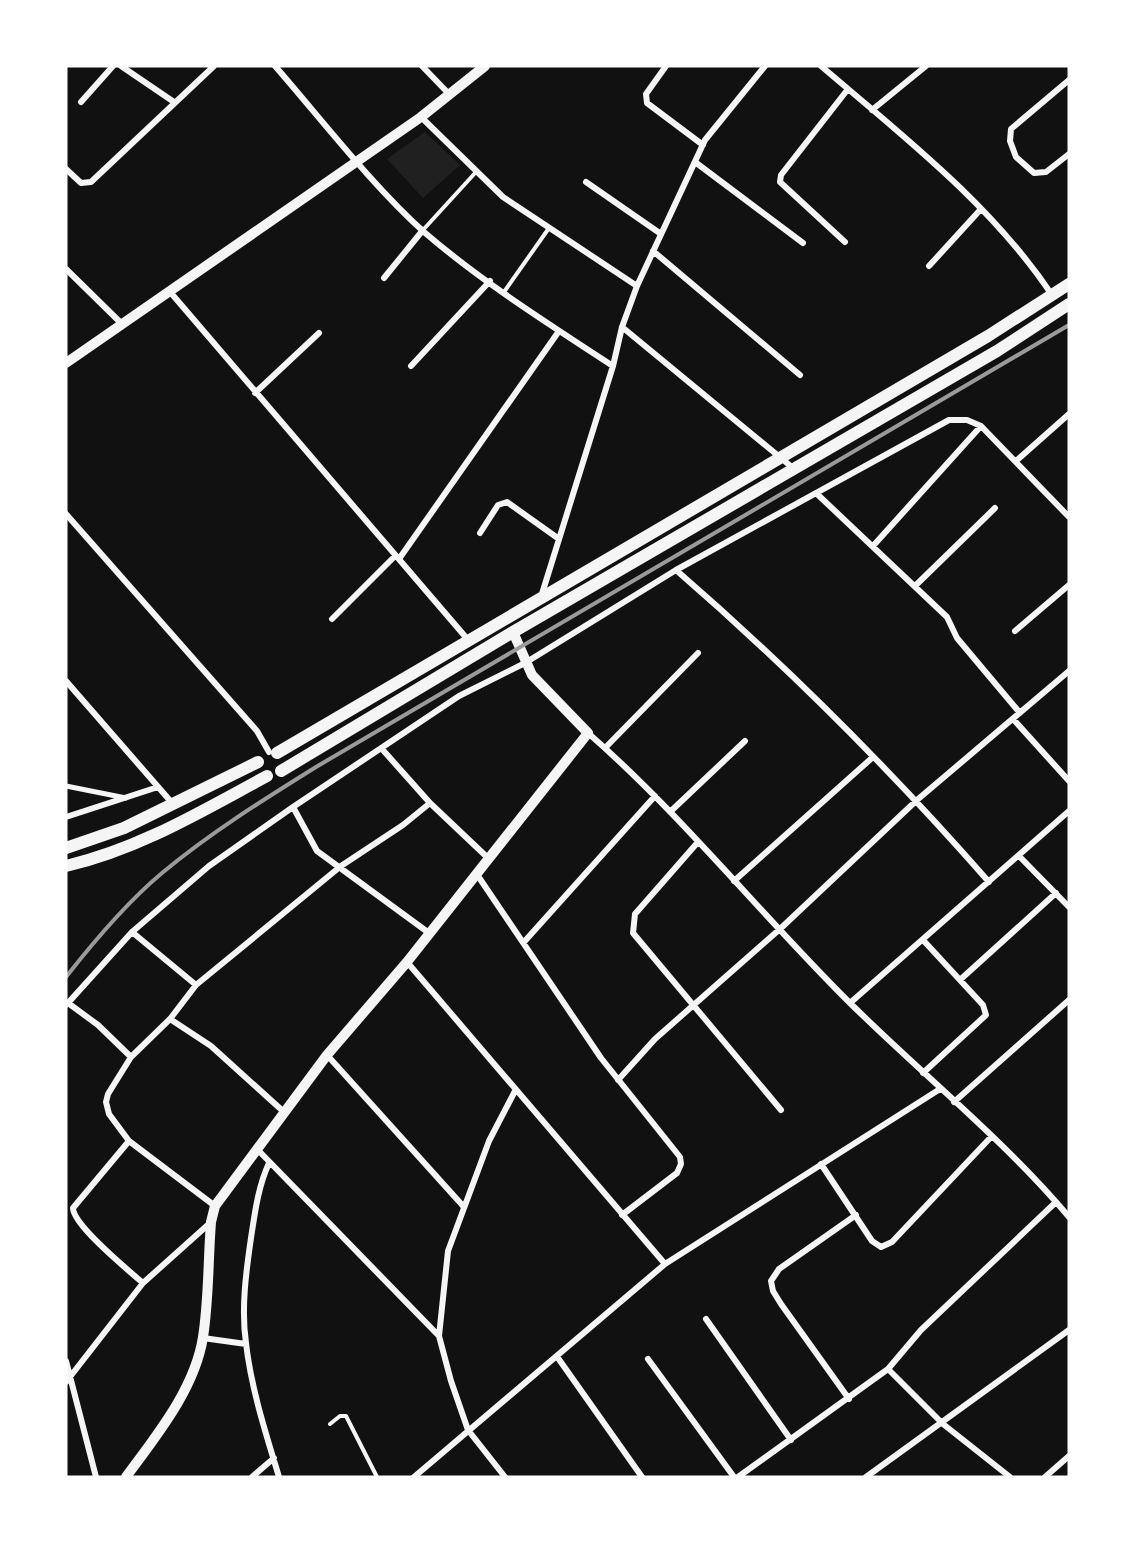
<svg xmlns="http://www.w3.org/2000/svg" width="1135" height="1543" font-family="Montserrat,sans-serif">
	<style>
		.green { fill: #202020 }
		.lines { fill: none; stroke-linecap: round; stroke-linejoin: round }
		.service { stroke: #f5f5f5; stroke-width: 4 }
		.pedestrian { stroke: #f5f5f5; stroke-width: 5 }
		.minor { stroke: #f5f5f5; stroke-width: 6 }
		.secondary { stroke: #f5f5f5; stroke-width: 10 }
		.primary { stroke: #f5f5f5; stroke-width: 12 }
		.rail { stroke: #9a9a9a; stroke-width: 4 }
	</style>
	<rect width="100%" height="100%" fill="#111"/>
	<!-- green -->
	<path class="green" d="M425,132l35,33 -37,33 -36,-39z"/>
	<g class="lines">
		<!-- service -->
		<path class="service" d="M423,230l53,-58
			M504,292l45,-64
			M330,1424l10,-8h6l31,61"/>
		<!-- pedestrian -->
		<path class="pedestrian" d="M66,786l60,12"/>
		<!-- minor -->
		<path class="minor" d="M121,66l53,36
			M275,66c47,54 96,118 149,166 58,50 125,92 189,134
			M422,66l28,29
			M666,66l-20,28 1,9 56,42
			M821,66c82,70 171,139 231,229
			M1069,80l-58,49 -1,12 6,16 18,16 12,-1 23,-18
			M81,102l32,-36
			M872,110l54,-44
			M421,117l82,80 134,89
			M695,162l108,81
			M66,169l15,14 10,-1 123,-116
			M586,182l75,52
			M845,242l-65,-60 1,-7 67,-86
			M653,251l147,124
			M929,266l52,-57
			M66,269l56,55
			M384,278l39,-48
			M171,293l298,348
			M622,327l171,141
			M411,366l79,-85
			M255,393l64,-60
			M1016,461l53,-47
			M816,493l131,124 10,21 63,75
			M66,514l191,217 12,21
			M480,533l18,-28 9,-3 52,37
			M873,546l108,-120
			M399,559l160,-228
			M676,570c113,98 214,199 313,312
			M915,586l80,-78
			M541,597l72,-231 9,-39 15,-41 68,-146 60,-74
			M332,619l63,-63
			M1015,631l54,-46
			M66,681l107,123
			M1013,719l56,62
			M588,733c95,83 174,183 263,271 72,71 153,136 218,213
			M605,748l93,-95
			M382,749l48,54
			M293,807l166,-111 66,-33 151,-93 273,-150h18l14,6 88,91
			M670,812l75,-71
			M66,817l92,-30
			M698,842l-63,72 -2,19 148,177
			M1019,856l50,51
			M476,873l125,185 79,99 1,7 -4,9 -55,42
			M734,881l139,-124
			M132,932l64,53
			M923,940l60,65 3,10 -63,58
			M524,942l131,-146
			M407,962l258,302
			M961,979l95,-86
			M68,1003l64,-71 77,-66 84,-59 24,44 112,82
			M850,1003l219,-192
			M66,1005l2,-2 30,22 33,32
			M170,1019l41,27 73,66
			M327,1055l137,152
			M618,1080l37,-41 125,-110 137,-129 152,-129
			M954,1102l115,-102
			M129,1141l-56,67c0,17 55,62 70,75
			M257,1149l182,187
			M269,1163c-11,24 -14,49 -18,75 -5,34 -10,71 -5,105 5,45 20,91 33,134
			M821,1164l51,77 9,6 11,-5 99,-105
			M215,1206l-86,-65 -20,-27 -3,-12 2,-8 23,-37 39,-38 26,-34 145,-119 62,-41 27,-22 58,55
			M706,1319l85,121
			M203,1338l43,6
			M558,1358l84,119
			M648,1359l86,118
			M66,1361l30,116
			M888,1369l55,55 67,53
			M66,1382l77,-99 67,-60
			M849,1399l-68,-95 -8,-13 -2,-10 8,-12 77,-54
			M252,1477l22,-19
			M414,1477l251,-213 275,-175
			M505,1477l-37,-47 -17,-49 -12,-45 9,-85 41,-110 26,-50
			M738,1477l150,-108 33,-39 135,-128
			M866,1477l203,-147
			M1045,1477l24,-21"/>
		<!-- secondary -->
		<path class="secondary" d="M66,363l355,-246 64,-51
			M126,1477c30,-41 69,-88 77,-140 6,-38 5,-77 8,-115l4,-16 112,-151 80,-93 181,-229 -56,-58 -19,-43"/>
		<!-- primary -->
		<path class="primary" d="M277,753l711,-417 81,-52
			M281,771l232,-139 484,-281 72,-47
			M66,848l58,-20 134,-66
			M66,866c73,-17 136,-55 201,-90"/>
		<!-- rail -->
		<path class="rail" d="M66,977c29,-37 60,-74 96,-104 48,-40 101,-73 154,-106l753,-442"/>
	</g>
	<!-- border -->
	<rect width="1135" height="1543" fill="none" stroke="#ffffff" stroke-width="135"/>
</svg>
